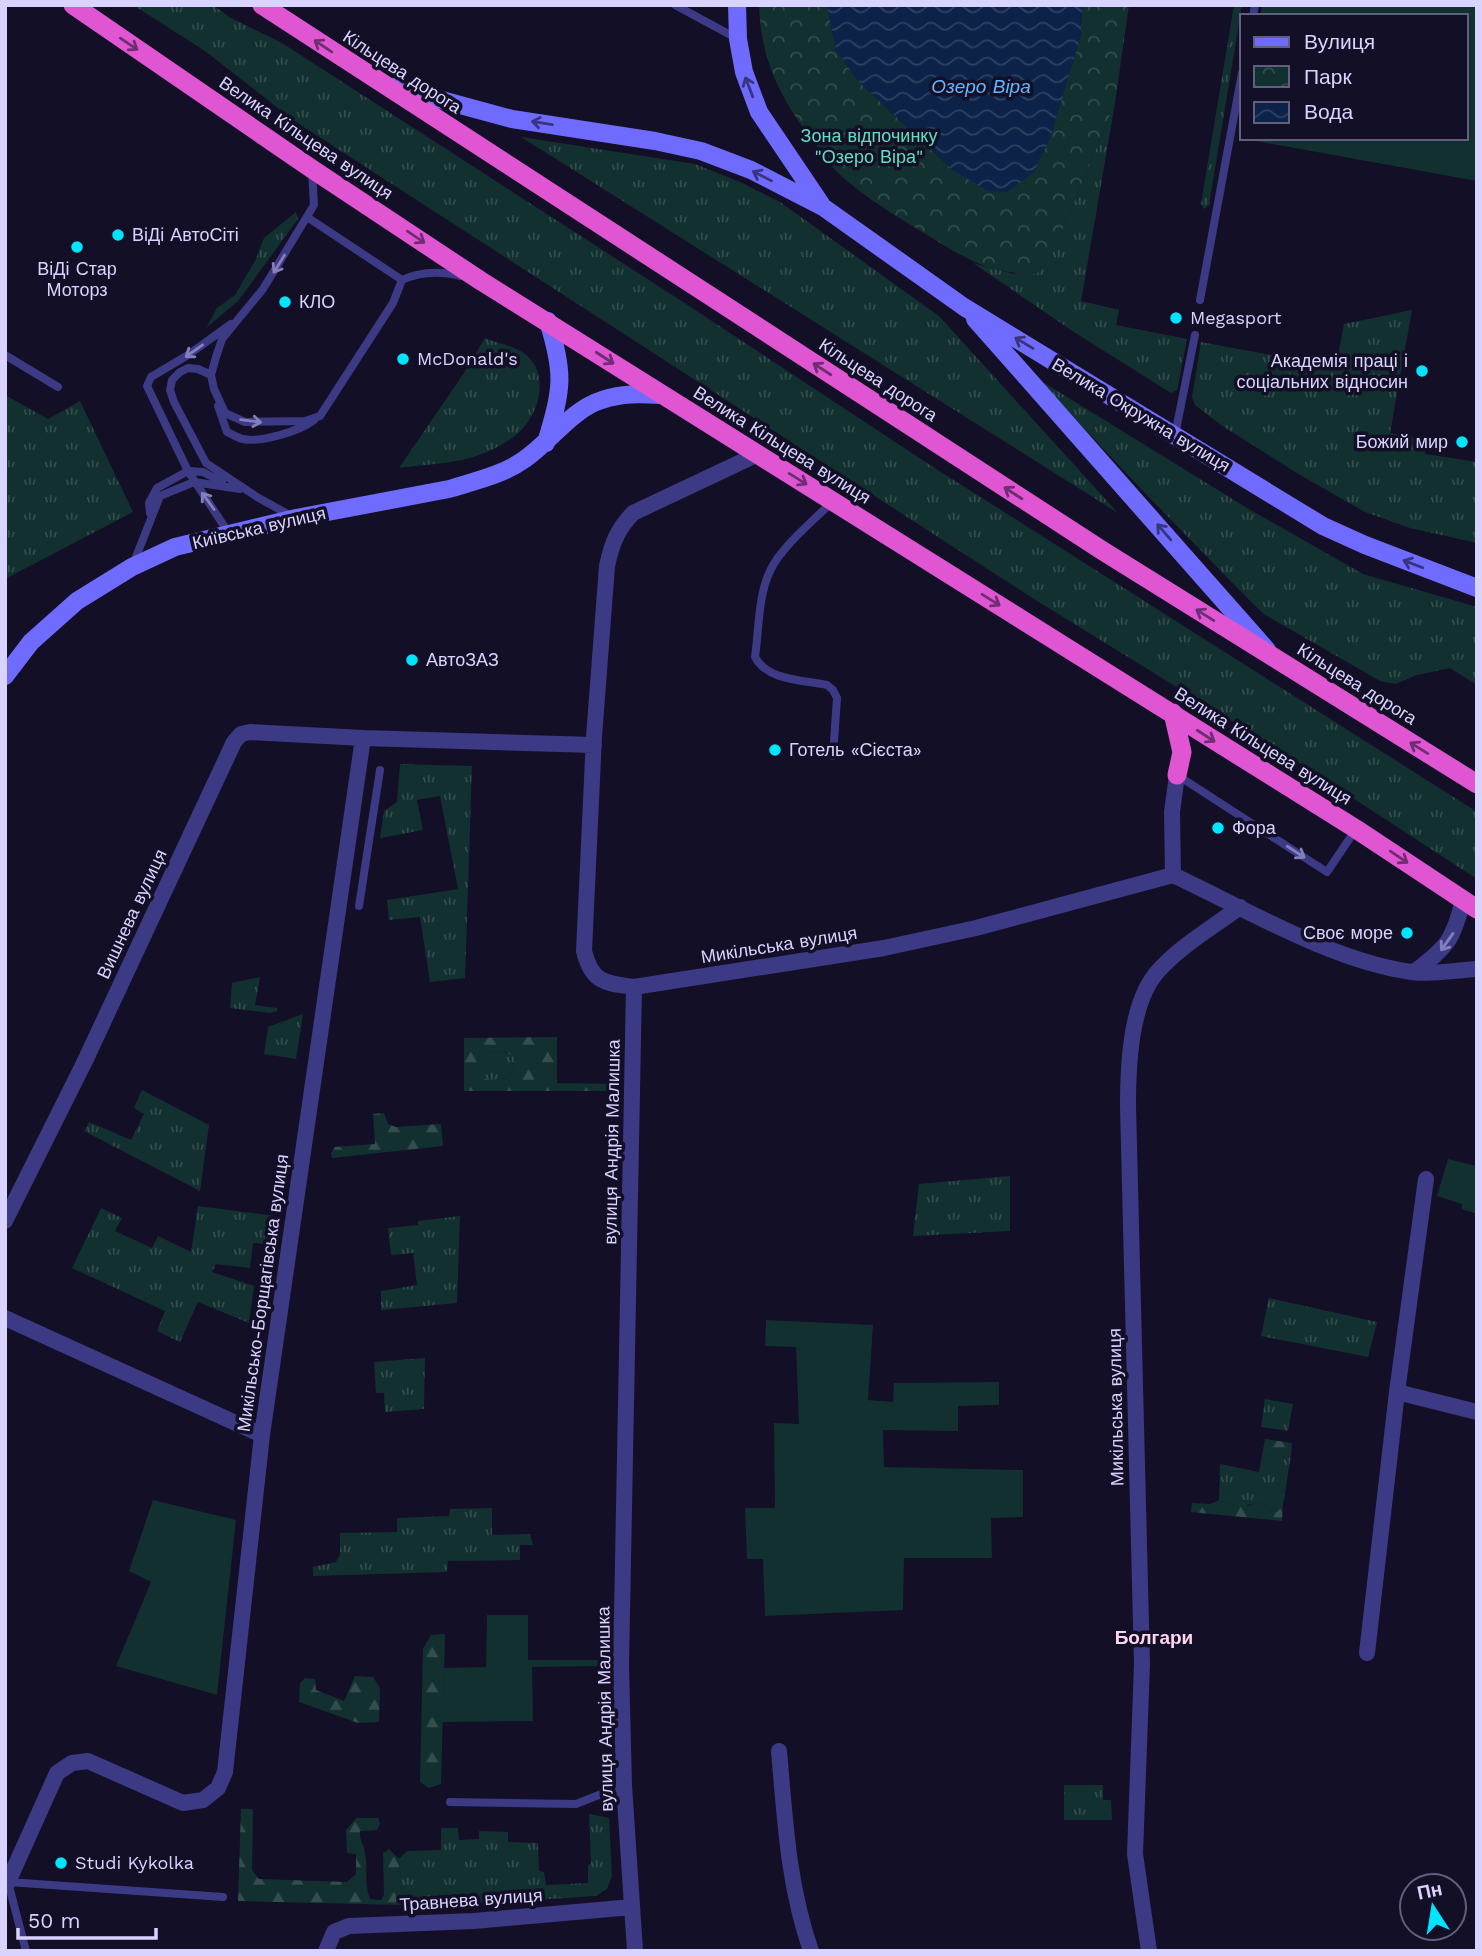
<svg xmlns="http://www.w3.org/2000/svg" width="1482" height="1956" font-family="'Work Sans',sans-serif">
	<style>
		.grass { fill: url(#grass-tufts) }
		.forest { fill: url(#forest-firs); fill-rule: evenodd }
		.park { fill: url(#park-crowns) }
		.garden { fill: #12302f }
		.water { fill: url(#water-waves) }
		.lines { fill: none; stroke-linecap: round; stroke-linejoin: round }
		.service { stroke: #3d3a85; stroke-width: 8 }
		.minor { stroke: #3d3a85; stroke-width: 16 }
		.secondary { stroke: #6f6bff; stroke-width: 18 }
		.trunk { stroke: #e055d1; stroke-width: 19 }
		.oneway { stroke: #6f2e73 }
		.oneway2 { stroke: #38347d }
		.oneway3 { stroke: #837fbc }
		.poi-dot { fill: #00e5ff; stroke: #130f26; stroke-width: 2.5 }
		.labels { text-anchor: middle; stroke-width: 7; stroke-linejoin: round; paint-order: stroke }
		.street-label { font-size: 18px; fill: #d9d4ff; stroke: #130f26 }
		.park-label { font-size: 18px; fill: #5fe0c0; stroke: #130f26 }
		.poi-label { font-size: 18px; fill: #d9d4ff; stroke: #130f26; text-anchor: start }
		.water-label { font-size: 19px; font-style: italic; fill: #62b6ff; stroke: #130f26 }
		.neighbourhood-label { font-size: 19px; font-weight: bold; fill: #ffd6f0; stroke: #130f26 }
	</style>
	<defs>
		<pattern id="grass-tufts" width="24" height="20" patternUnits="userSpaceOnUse" patternTransform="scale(1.75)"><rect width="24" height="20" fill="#12302f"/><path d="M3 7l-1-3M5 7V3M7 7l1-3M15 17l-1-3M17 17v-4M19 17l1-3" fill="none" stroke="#344d4e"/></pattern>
		<pattern id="forest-firs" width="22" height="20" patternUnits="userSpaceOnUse" patternTransform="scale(1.75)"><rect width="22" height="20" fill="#12302f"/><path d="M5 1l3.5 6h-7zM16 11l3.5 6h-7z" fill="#344d4e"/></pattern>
		<pattern id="park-crowns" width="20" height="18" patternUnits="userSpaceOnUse" patternTransform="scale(1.75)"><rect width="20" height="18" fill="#12302f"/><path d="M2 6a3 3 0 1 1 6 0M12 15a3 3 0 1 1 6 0" fill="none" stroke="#344d4e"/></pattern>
		<pattern id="water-waves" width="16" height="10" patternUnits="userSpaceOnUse" patternTransform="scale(1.75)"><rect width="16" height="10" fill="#0c2248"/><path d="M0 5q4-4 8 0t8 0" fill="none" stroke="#2f4163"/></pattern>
	</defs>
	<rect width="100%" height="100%" fill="#130f26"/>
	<!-- grass -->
	<path class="grass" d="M133,5h80l16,12 53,26 401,259 247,163 547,347v67l-187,-122 -256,-158 -738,-477 -91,-71z
		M1234,5h8l-33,200 -5,4 -3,-5z
		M1115,103l-34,198 38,9 -3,15 71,14 -10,51 -6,3 -97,-61 -101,-69 41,11 47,-41z
		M521,137l174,27 45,18 40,20 159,114 179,197z
		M296,212l2,7 -60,82 -32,27 11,-20 18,-13 20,-34 9,-23z
		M1412,310l-22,123 36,7 -1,14 52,8v81l-67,-15 -45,-16 -65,-37 -79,-50 -26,-20 -3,-8 9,-55 135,25 8,-43z
		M485,338c11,5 30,8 40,16 26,20 14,63 -9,81 -7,6 -18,12 -27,16 -27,13 -62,13 -90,17l65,-95z
		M1038,379l209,129 116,66 114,33v78l-27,-17 -33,7 -22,9 -15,-3 -115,-66 -11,-10 -113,-116z
		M5,395l43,24 32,-18 53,111 -128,67z
		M400,764l72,2 -7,212 -35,4 -10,-65 -31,3 -2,-20 71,-11 -18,-93 -23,4 6,30 -43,8 4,-27 13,-9z
		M260,977l-5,28 22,3v3l-7,2 -40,-5 2,-25z
		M303,1014l-7,45 -32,-5 4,-27z
		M497,1051l11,2 7,5 -2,14 -4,6 -19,2 -8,-3v-18l3,-5z
		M142,1090l67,35 -9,66 -116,-60 5,-9 42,18 13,-26 -10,-6z
		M1010,1176v55l-97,5 6,-52z
		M198,1206l77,10 -3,29 -19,-2 -3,25 -34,-4 -4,8 42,14 -5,37 -51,-21 -18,40 -23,-11 8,-20 -93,-43 29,-60 21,10 -7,13 37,17 6,-12 33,16z
		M460,1216l-3,87 -76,7v-19l36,-6 -4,-32 -22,2 -3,-27 30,-3v-4z
		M1269,1298l108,24 -9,35 -107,-21z
		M425,1358l-1,51 -39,3 -1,-19h-8l-2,-31z
		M1265,1399l28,5 -5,27 -27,-4z
		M1272,1454l11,5 8,-4 -8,50 -6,7 -7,-2 -11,-9c-14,7 -26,6 -40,-1l1,-36 39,8 3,-17z
		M492,1508v27l38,-1 3,11h-13v15l-72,1 -1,11 -134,4v-9l23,-5 4,-8v-21l57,-1v-14l52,-2 1,-7z
		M1064,1785h39v15h8l1,20h-48z
		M589,1814l20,4 3,58 -5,13 -11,7 -138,9h-55l-4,-46 8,-8 34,-1v-22h17l1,12 20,-1v-8l29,1v10l30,1 1,28 5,1 2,13 42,-2v-18l3,-1z"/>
	<!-- forest -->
	<path class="forest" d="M557,1037v46l60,1v7h-153v-53zM497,1051l11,2 7,5 -2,14 -4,6 -19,2 -8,-3v-18l3,-5z
		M384,1113l4,11 8,3 45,-3 2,22 -111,12 -1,-5 4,-6 40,-3 -2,-30z
		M1265,1439l27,4 -1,12 -8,5 -11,-6 -10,1z
		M1219,1500l9,4 12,-3 8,5 11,-5 11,9 7,2 6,-7 -1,16 -91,-9 1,-9 18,1z
		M445,1634l-4,150 -12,4 -9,-6 3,-133 8,-14z
		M355,1676l18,1 7,11 -1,34 -21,1 -59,-21 1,-19 5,-5 10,1 1,11 28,11z
		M241,1809h12l-1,61 7,9 88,3 9,-8v-20l-9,-1 -1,-23 10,-12h22l2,6 -3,6 -17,1c-1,10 4,13 5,22 3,15 -1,32 5,46l11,1 3,-5 -1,-42 6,-4 10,10 4,46 -165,-4z"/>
	<!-- park -->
	<path class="park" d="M759,5h68l9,45 23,32 95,89 127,-135 1,-31h47l-14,98 -54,130 -24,41c-50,0 -72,-16 -113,-41 -31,-19 -62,-37 -88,-62 -8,-9 -15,-20 -23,-30 -33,-44 -52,-80 -54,-136z"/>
	<!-- garden -->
	<path class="garden" d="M1262,5h215v176l-238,-43 3,-18v18h224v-122h-206z
		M1448,1159l29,7v48l-15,-5v-5l-25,-8z
		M766,1320l107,5 -5,75 25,2 1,-19 105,-1v23l-41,1v25l-75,-1 1,37 139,3v47l-32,1 1,40h-88l-1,52 -138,6 -2,-57h-16l-2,-51h30l-1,-85 25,1 -3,-77 -31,-1z
		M153,1500l83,20 -19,175 -101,-29 35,-84 -22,-11z
		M487,1615h41v45h75v6l-71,1 1,54 -91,1 2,-54 42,-1z"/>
	<!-- water -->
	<path class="water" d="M827,5h255l-1,31 -31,102 -16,34 -26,20 -20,-1 -34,-20 -95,-89 -23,-32z"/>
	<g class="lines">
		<!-- service -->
		<path class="service" d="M675,5l63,34
			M1253,16l2,-11
			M312,171l2,34 -51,84 -41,50 -6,18 -5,18 3,14 11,24 20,9 60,-1 15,-5 73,-113 9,-23c19,-9 39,-9 59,-4
			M307,217l95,63
			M1200,300l42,-227
			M5,355l53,32
			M211,375l-13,-6 -10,-1 -8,4 -8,8 -2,10 4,12 32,61 51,34 36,20
			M218,406l9,26c5,2 11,6 16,7 17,4 57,-8 71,-19
			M1175,435l20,-100
			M832,502c-19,19 -51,45 -62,69 -12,25 -11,59 -15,86 13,24 48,23 72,28l6,5 4,8 -4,58
			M150,513l-1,-10 8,-15 31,-17 15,1 19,10
			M228,532l-40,-61 -41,-85 4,-9 37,-22 43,-31
			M134,562l26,-66 34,-14 46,7
			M1177,775l150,97 29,-43
			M359,906l21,-136
			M450,1802l126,2 48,-19
			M26,1951l-18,-69 215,15"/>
		<!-- minor -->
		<path class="minor" d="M758,454l-125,59c-16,17 -21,30 -26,53l-13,171 -10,214c8,32 21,32 50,36l250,-39 92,-20 197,-53c73,34 159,86 239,97 20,3 44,-2 65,-3
			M1173,875l-1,-63 5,-37
			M1414,972c33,-25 39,-31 49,-72
			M634,987l-13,678 3,120 11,166
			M5,1221l79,-158 150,-321 7,-8 9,-2 113,6 231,7
			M5,1318l257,117
			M1397,1392l80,20
			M1367,1653l30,-261 29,-213
			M779,1751c6,68 9,134 32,200
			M5,1882h3l49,-109 15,-10 16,-2 95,42 20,-3 15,-12 7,-16 37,-337 101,-697
			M326,1951l8,-19 15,-6 125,-5 158,-14
			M1149,1951l-14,-97 7,-190 -14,-558c0,-40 2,-105 31,-136 23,-25 54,-43 81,-63"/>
		<!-- secondary -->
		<path class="secondary" d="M737,5l1,34 6,33 15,40 62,92
			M394,87l118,32 143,22 46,10 50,19 72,37 141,100 359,219 42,19 112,43
			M975,319l292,331
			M546,443c16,-54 19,-68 2,-122
			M5,676l26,-34 46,-41 55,-34 43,-20 121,-29 153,-29c26,-8 54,-14 76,-30 25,-17 47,-50 77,-59 20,-7 39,-6 60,-5"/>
		<!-- trunk -->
		<path class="trunk" d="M73,5l239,164 169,112 875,548 121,80
			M262,5l841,546 374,233
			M1173,713l9,39 -5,23"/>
	</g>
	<!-- one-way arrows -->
	<defs><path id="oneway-shaft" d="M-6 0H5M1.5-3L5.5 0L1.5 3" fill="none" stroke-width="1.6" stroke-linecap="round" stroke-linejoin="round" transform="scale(1.75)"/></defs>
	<g class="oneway">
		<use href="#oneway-shaft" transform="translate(129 44) rotate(34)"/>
		<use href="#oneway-shaft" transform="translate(323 46) rotate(-146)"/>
		<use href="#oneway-shaft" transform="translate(416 237) rotate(34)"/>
		<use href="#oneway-shaft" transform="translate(605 358) rotate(33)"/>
		<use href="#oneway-shaft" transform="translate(822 369) rotate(-147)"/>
		<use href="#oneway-shaft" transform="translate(798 479) rotate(32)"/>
		<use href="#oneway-shaft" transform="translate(1013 493) rotate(-147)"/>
		<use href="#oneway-shaft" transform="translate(991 600) rotate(32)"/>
		<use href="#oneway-shaft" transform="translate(1205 615) rotate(-148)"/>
		<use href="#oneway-shaft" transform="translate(1206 736) rotate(33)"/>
		<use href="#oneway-shaft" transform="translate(1419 748) rotate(-148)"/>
		<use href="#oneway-shaft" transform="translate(1399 857) rotate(34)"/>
	</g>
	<g class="oneway2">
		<use href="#oneway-shaft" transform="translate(749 87) rotate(-111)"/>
		<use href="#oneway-shaft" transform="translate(542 123) rotate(-171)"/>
		<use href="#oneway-shaft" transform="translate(762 176) rotate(-153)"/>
		<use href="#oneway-shaft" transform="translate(1024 343) rotate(-149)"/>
		<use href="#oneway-shaft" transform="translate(1164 532) rotate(-131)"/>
		<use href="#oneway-shaft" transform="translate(1413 564) rotate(-159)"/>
	</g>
	<g class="oneway3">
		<use href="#oneway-shaft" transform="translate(279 264) rotate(122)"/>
		<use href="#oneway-shaft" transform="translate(194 351) rotate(145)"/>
		<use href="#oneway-shaft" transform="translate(251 421) rotate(8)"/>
		<use href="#oneway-shaft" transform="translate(208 501) rotate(-126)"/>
		<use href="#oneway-shaft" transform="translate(1296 852) rotate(33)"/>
		<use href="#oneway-shaft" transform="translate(1447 942) rotate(125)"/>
	</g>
	<!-- markers -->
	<g class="poi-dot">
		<circle cx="118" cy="235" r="7"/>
		<circle cx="77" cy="247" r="7"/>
		<circle cx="285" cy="302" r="7"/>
		<circle cx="1176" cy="318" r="7"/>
		<circle cx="403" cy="359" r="7"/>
		<circle cx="1422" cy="371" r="7"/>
		<circle cx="1462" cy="442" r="7"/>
		<circle cx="412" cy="660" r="7"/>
		<circle cx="775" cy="750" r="7"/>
		<circle cx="1218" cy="828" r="7"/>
		<circle cx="1407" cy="933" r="7"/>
		<circle cx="61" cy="1863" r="7"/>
	</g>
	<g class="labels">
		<!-- street labels -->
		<g class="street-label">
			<text transform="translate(402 72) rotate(33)" y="6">Кільцева дорога</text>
			<text transform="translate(306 138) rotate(34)" y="6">Велика Кільцева вулиця</text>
			<text transform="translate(878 380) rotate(33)" y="6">Кільцева дорога</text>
			<text transform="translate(1141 415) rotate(31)" y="6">Велика Окружна вулиця</text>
			<text transform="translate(782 445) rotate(32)" y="6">Велика Кільцева вулиця</text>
			<text transform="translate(259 528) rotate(-13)" y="6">Київська вулиця</text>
			<text transform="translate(1357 684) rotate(32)" y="6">Кільцева дорога</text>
			<text transform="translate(1263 746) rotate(32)" y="6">Велика Кільцева вулиця</text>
			<text transform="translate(132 914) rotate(-65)" y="6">Вишнева вулиця</text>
			<text transform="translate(779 945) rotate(-9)" y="6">Микільська вулиця</text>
			<text transform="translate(612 1142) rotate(-89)" y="6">вулиця Андрія Малишка</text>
			<text transform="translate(263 1293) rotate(-82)" y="6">Микільсько-Борщагівська вулиця</text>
			<text transform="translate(1116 1407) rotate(-91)" y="6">Микільська вулиця</text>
			<text transform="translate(605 1709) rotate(-91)" y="6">вулиця Андрія Малишка</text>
			<text transform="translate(471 1900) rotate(-4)" y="6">Травнева вулиця</text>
		</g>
		<!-- park labels -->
		<g class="park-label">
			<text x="869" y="142">Зона відпочинку<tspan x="869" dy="21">"Озеро Віра"</tspan></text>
		</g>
		<!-- poi labels -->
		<g class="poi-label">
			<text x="132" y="241">ВіДі АвтоСіті</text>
			<text x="77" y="275" text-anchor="middle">ВіДі Стар<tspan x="77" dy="21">Моторз</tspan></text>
			<text x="299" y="308">КЛО</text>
			<text x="1190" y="324">Megasport</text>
			<text x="417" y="365">McDonald's</text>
			<text x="1408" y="367" text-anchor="end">Академія праці і<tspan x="1408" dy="21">соціальних відносин</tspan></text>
			<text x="1448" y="448" text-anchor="end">Божий мир</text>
			<text x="426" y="666">АвтоЗАЗ</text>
			<text x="789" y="756">Готель «Сієста»</text>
			<text x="1232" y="834">Фора</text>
			<text x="1393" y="939" text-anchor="end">Своє море</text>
			<text x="75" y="1869">Studi Kykolka</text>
		</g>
		<!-- water labels -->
		<g class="water-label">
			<text x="981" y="93">Озеро Віра</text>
		</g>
		<!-- neighbourhood labels -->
		<g class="neighbourhood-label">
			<text x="1154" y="1644">Болгари</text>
		</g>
	</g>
	<!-- border -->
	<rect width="1482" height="1956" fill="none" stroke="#d9d4ff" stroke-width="14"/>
	<!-- legend -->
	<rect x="1240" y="14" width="228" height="126" fill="#130f26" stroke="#625e7d" stroke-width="2"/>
	<rect x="1254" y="37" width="35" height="10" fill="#6f6bff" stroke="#625e7d" stroke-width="2"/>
	<text x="1304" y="49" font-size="21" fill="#d9d4ff">Вулиця</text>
	<rect x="1254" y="66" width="35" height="21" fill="url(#park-crowns)" stroke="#625e7d" stroke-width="2"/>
	<text x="1304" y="84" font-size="21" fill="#d9d4ff">Парк</text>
	<rect x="1254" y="102" width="35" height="21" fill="url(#water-waves)" stroke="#625e7d" stroke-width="2"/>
	<text x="1304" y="119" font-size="21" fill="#d9d4ff">Вода</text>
	<!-- north arrow -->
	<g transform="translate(1433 1907) rotate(348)"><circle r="33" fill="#130f26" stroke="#625e7d" stroke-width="2"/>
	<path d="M0-5L12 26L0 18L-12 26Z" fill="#00e5ff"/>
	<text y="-10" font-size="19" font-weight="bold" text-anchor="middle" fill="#d9d4ff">Пн</text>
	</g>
	<!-- scale -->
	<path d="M18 1928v10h138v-10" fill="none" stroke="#d9d4ff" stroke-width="3.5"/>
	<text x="28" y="1928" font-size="21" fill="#d9d4ff" stroke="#130f26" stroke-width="5" paint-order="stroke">50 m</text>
</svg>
